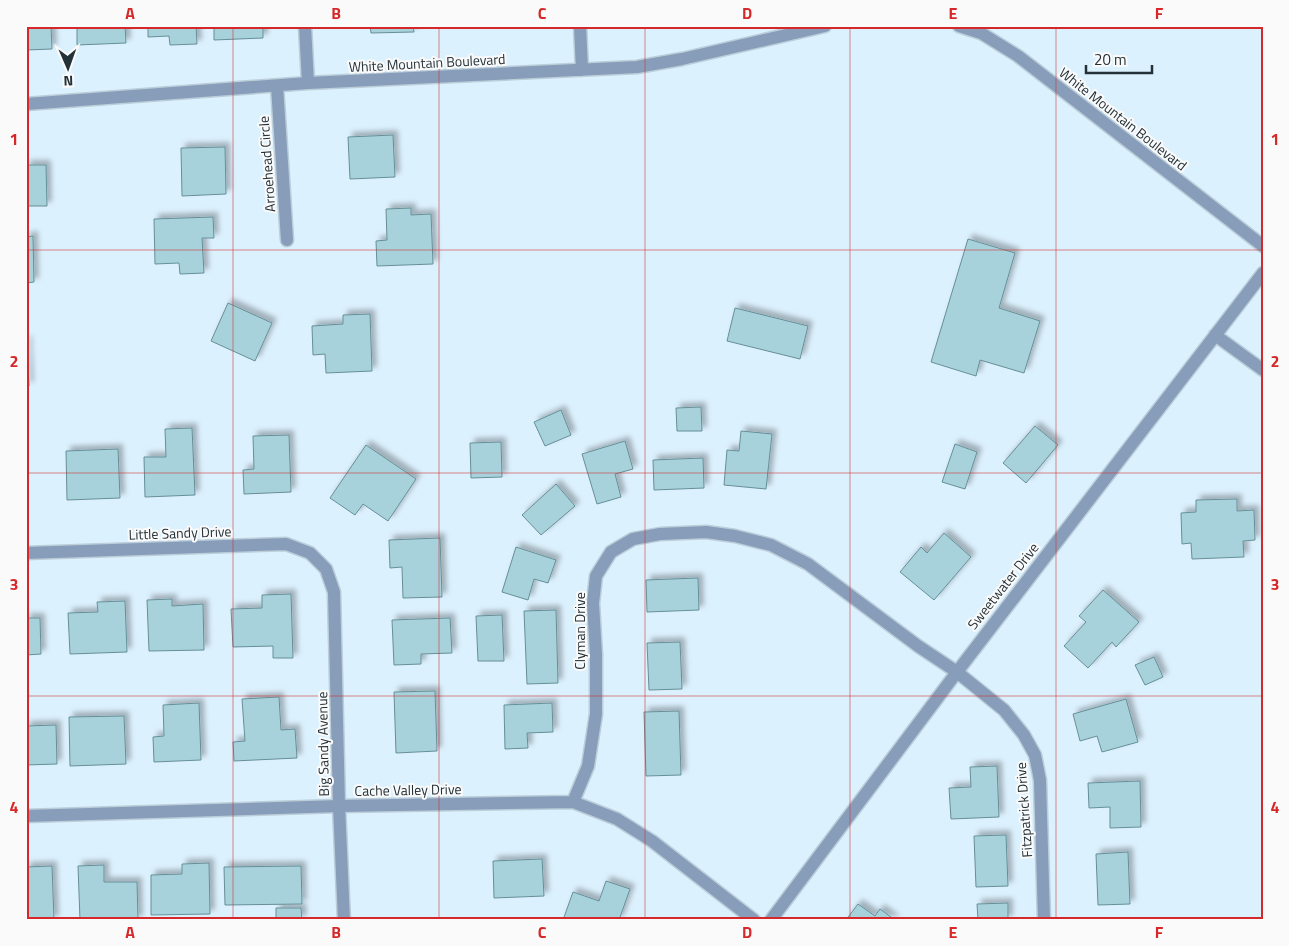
<svg xmlns="http://www.w3.org/2000/svg" width="1289" height="946" font-family="'Titillium Web',sans-serif">
	<style>
		.building { fill: #a7d2dc; stroke: #668f98; filter: url(#shadow) }
		.lines { fill: none; stroke-linecap: round; stroke-linejoin: round }
		.minor-casing { stroke: #bbceda; stroke-width: 15 }
		.minor { stroke: #879db9; stroke-width: 12 }
		.grid { fill: none; stroke: #d62828; stroke-width: 1; stroke-opacity: 0.55 }
		.labels { text-anchor: middle; stroke-width: 4; stroke-linejoin: round; paint-order: stroke }
		.street-label { font-size: 14px; fill: #233138; stroke: #fafafa }
		.neatline { fill: none; stroke: #d62828; stroke-width: 2 }
		.grid-label { font-size: 16px; text-anchor: middle; font-weight: bold; fill: #d62828 }
	</style>
	<defs>
		<filter id="shadow"><feDropShadow dx="4.5" dy="-4.5" stdDeviation="2.5" flood-color="#0004"/></filter>
	</defs>
	<rect width="100%" height="100%" fill="#dcf1fe"/>
	<!-- building -->
	<path class="building" d="M26,26h25l1,23 -26,1z
		M77,26h48l1,17 -49,2z
		M148,26h48l1,18 -27,1 -1,-9 -21,1z
		M214,26h49v12l-49,2z
		M370,26h43l1,6 -43,1z
		M393,135l2,42 -45,2 -2,-42z
		M225,147l1,47 -44,2 -1,-48z
		M26,165h20l1,41h-21z
		M411,208v7l20,-1 2,50 -56,2 -1,-25 11,-1 -1,-31z
		M213,217l1,21h-12l2,35 -24,1 -1,-11 -24,1 -1,-45z
		M33,236l1,46 -8,1v-46z
		M968,239l47,14 -16,55 41,13 -16,52 -44,-13 -4,16 -45,-14z
		M228,303l44,20 -17,38 -44,-20z
		M735,308l73,18 -8,33 -73,-18z
		M370,314l2,57 -46,2 -1,-19 -12,1 -1,-29 31,-2v-9z
		M26,340h1l2,46h-3z
		M701,407l1,24h-25l-1,-23z
		M561,410l10,25 -26,11 -11,-24z
		M1035,426l23,19 -32,38 -23,-20z
		M192,428l3,67 -50,2 -1,-40h22l-1,-28z
		M741,431l31,3 -6,55 -42,-4 3,-35 12,1z
		M289,435l2,57 -47,2 -1,-24 11,-1 -1,-33z
		M625,441l8,28 -18,5 6,23 -24,7 -15,-50z
		M501,442l1,35 -31,1 -1,-35z
		M955,444l22,8 -12,37 -23,-7z
		M366,445l50,34 -28,42 -25,-17 -8,11 -25,-17z
		M118,449l2,49 -53,2 -1,-49z
		M703,458l1,30 -50,2 -1,-30z
		M556,484l19,22 -34,29 -19,-20z
		M1237,499v12l17,-1 1,30 -12,1 1,16 -52,2 -1,-16 -9,1 -1,-31 15,-1v-12z
		M944,533l27,24 -37,43 -34,-28 21,-25 6,6z
		M440,538l2,59 -39,1 -1,-31 -12,1 -1,-28z
		M516,547l40,13 -8,23 -14,-4 -6,21 -26,-8z
		M698,578l1,32 -52,2 -1,-32z
		M1103,590l36,32 -23,25 -4,-5 -24,26 -24,-22 22,-24 -7,-6z
		M291,594l2,64h-20v-12l-40,1 -2,-38 31,-1v-13z
		M172,599v7l31,-2 1,46 -55,1 -2,-51z
		M125,601l2,51 -57,2 -2,-41 30,-1 -1,-10z
		M556,610l2,73 -31,1 -3,-73z
		M502,615l2,46h-26l-2,-45z
		M26,618h14l1,36 -15,1z
		M450,618l2,35 -31,1v10l-27,1 -2,-45z
		M680,642l2,47 -33,1 -2,-47z
		M1154,657l9,20 -18,8 -10,-20z
		M435,691l2,60 -41,2 -2,-61z
		M279,697l2,33 14,-1 2,29 -63,3 -1,-19 12,-1 -3,-42z
		M1126,699l12,43 -36,10 -5,-16 -17,5 -7,-27z
		M199,703l2,57 -47,2 -1,-25 11,-1 -1,-31z
		M552,703l1,29 -26,1 1,15 -23,1 -1,-44z
		M679,711l2,64 -35,1 -2,-64z
		M124,716l2,48 -56,2 -1,-49z
		M56,725l1,39 -31,1v-39z
		M997,766l2,51 -48,2 -2,-31 22,-1 -1,-20z
		M1140,781l1,46 -31,1v-21l-21,1 -1,-25z
		M1006,835l2,51 -32,1 -2,-51z
		M1128,852l2,52 -32,1 -2,-51z
		M542,859l2,37 -50,2 -1,-37z
		M209,863l1,51 -59,1v-40l31,-1v-10z
		M104,865v17h33l1,38h-58l-2,-54z
		M52,866l2,54h-28v-53z
		M301,866l1,38 -77,1 -1,-38z
		M606,881l24,8 -11,31h-56l10,-28 26,9z
		M1008,903v17h-30l-1,-16z
		M858,904l17,12 5,-7 15,11h-49z
		M276,908h25l1,12h-26z"/>
	<g class="lines">
		<!-- minor casing -->
		<g class="minor-casing">
			<path id="minor" d="M305,26l3,57
				M580,26l2,44
				M959,26l22,7 37,23 245,190
				M277,86l10,154
				M26,104l282,-21 329,-16 45,-8 143,-33
				M1215,335l48,35
				M26,553l260,-9 24,9 16,16 8,23 5,214 5,114
				M573,802l15,-36 8,-52v-59l-3,-52 3,-27 15,-24 22,-13 27,-5 46,-2 29,4 36,9 37,19 110,82 39,26 47,38 20,25 11,20 5,25 4,140
				M26,816l313,-10 234,-4 44,17 35,22 102,79
				M771,920l186,-248 306,-399"/>
		</g>
		<!-- minor -->
		<use href="#minor" class="minor"/>
	</g>
	<!-- grid -->
	<path class="grid" d="M233,26v894M439,26v894M645,26v894M850,26v894M1056,26v894M26,250h1237M26,473h1237M26,696h1237"/>
	<g class="labels">
		<!-- street labels -->
		<g class="street-label">
			<text transform="translate(427 63) rotate(-3)" y="5">White Mountain Boulevard</text>
			<text transform="translate(1123 119) rotate(38)" y="5">White Mountain Boulevard</text>
			<text transform="translate(267 164) rotate(-94)" y="5">Arroehead Circle</text>
			<text transform="translate(180 533) rotate(-2)" y="5">Little Sandy Drive</text>
			<text transform="translate(1003 586) rotate(-52)" y="5">Sweetwater Drive</text>
			<text transform="translate(580 631) rotate(-90)" y="5">Clyman Drive</text>
			<text transform="translate(323 744) rotate(-91)" y="5">Big Sandy Avenue</text>
			<text transform="translate(408 790) rotate(-1)" y="5">Cache Valley Drive</text>
			<text transform="translate(1024 810) rotate(-94)" y="5">Fitzpatrick Drive</text>
		</g>
	</g>
	<!-- border -->
	<rect width="1289" height="946" fill="none" stroke="#fafafa" stroke-width="55"/>
	<!-- north arrow -->
	<g transform="translate(68 68) rotate(178)" stroke="#fafafa" stroke-width="4" paint-order="stroke">
	<path d="M0-4L9 19L0 12L-9 19Z" fill="#233138"/>
	<text y="-8" font-size="14" font-weight="bold" text-anchor="middle" fill="#233138">N</text>
	</g>
	<!-- scale -->
	<path d="M1086 65v8h66v-8" fill="none" stroke="#233138" stroke-width="2.5"/>
	<text x="1094" y="65" font-size="15" fill="#233138" stroke="#fafafa" stroke-width="4" paint-order="stroke">20 m</text>
	<rect x="28" y="28" width="1234" height="890" class="neatline"/>
	<g class="grid-label">
		<text x="130" y="19">A</text>
		<text x="336" y="19">B</text>
		<text x="542" y="19">C</text>
		<text x="747" y="19">D</text>
		<text x="953" y="19">E</text>
		<text x="1159" y="19">F</text>
		<text x="14" y="145">1</text>
		<text x="1275" y="145">1</text>
		<text x="14" y="367">2</text>
		<text x="1275" y="367">2</text>
		<text x="14" y="590">3</text>
		<text x="1275" y="590">3</text>
		<text x="14" y="813">4</text>
		<text x="1275" y="813">4</text>
		<text x="130" y="938">A</text>
		<text x="336" y="938">B</text>
		<text x="542" y="938">C</text>
		<text x="747" y="938">D</text>
		<text x="953" y="938">E</text>
		<text x="1159" y="938">F</text>
	</g>
</svg>
